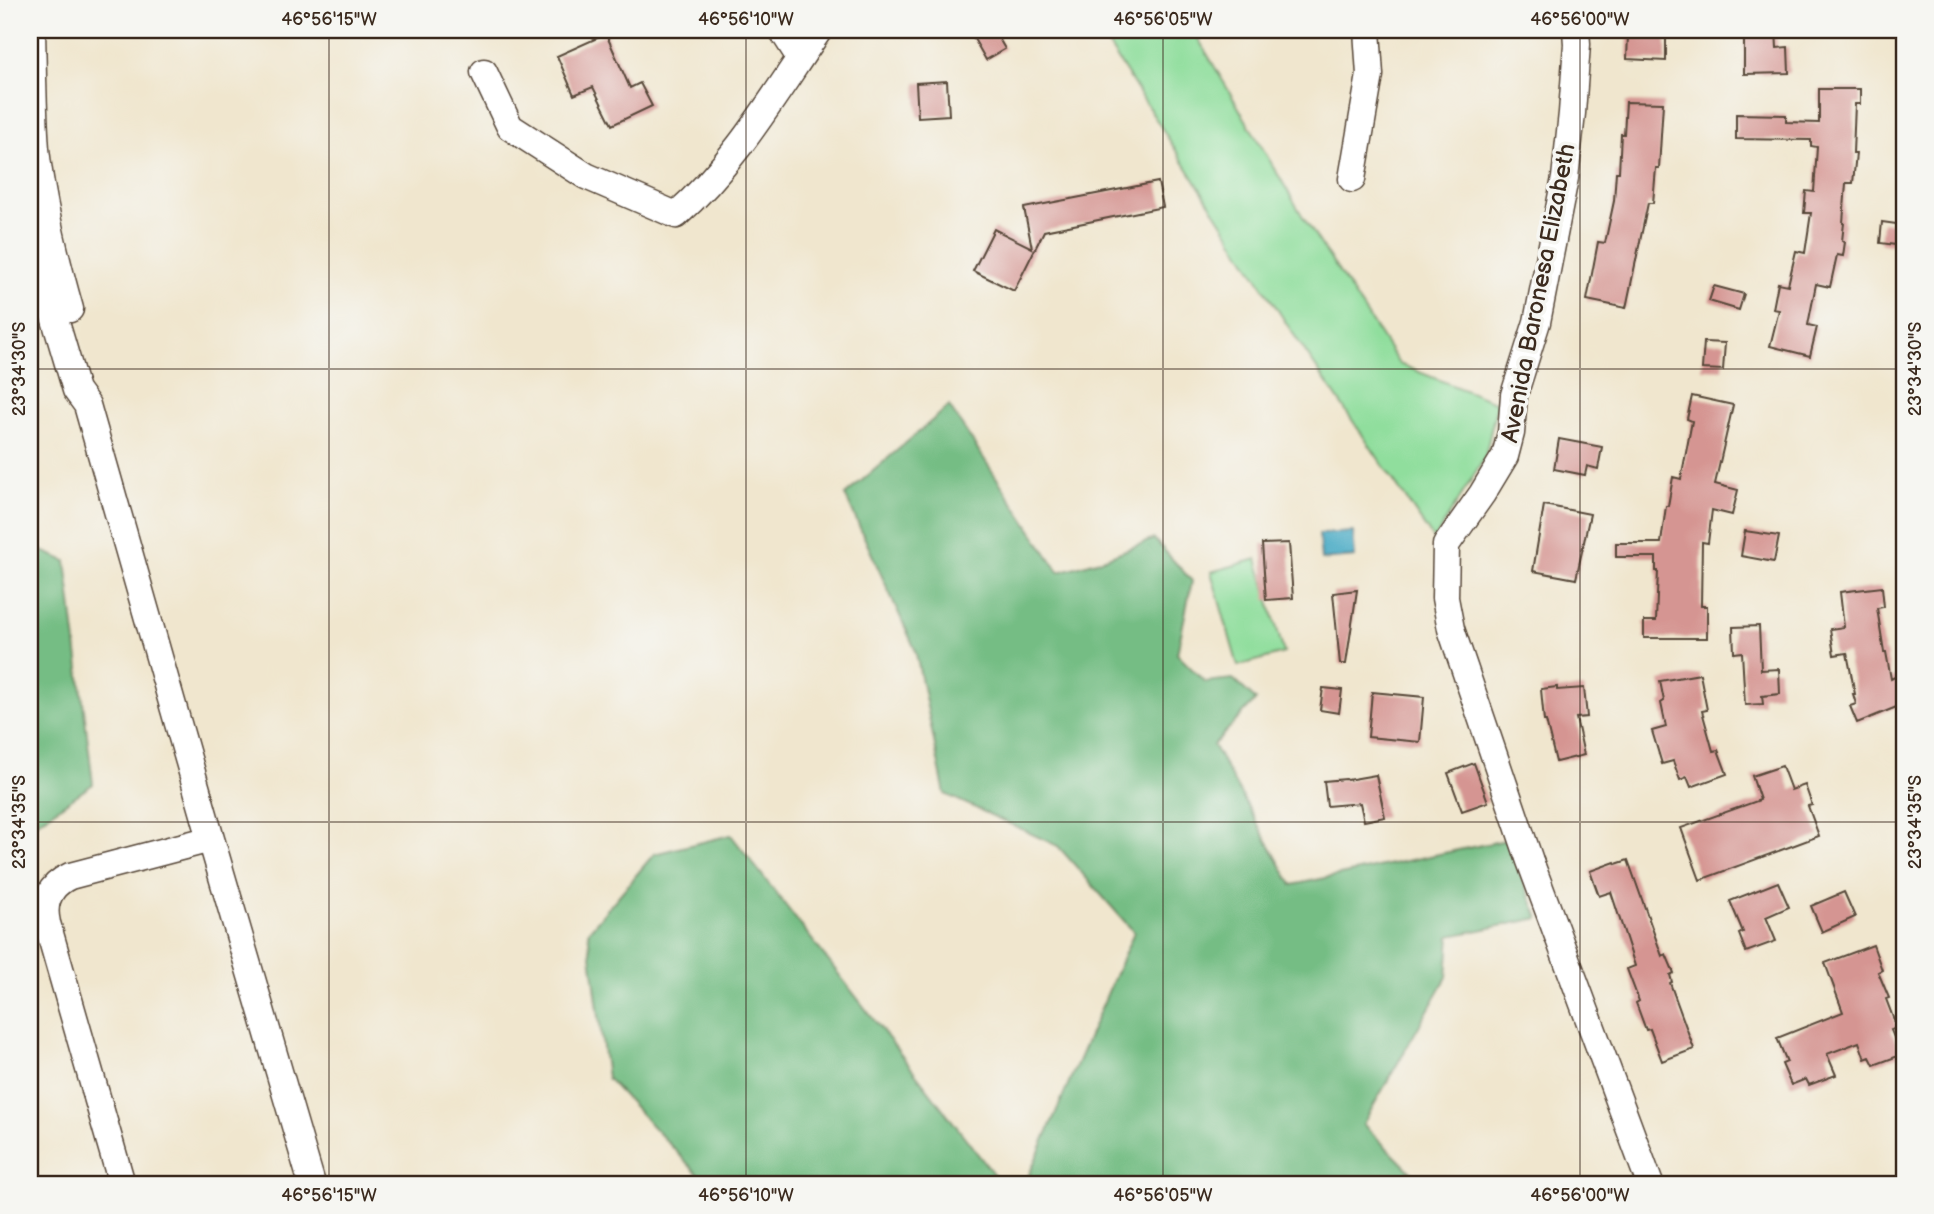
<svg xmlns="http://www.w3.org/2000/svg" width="1934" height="1214" font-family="'Balsamiq Sans',sans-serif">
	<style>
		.green { fill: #90de9d; stroke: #66845e; stroke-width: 2 }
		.forest { fill: #74bd84; stroke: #587451; stroke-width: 2 }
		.water { fill: #44a9c4; stroke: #406a71; stroke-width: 2 }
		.building { fill: #d59592 }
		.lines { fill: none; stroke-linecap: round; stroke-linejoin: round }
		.minor-casing { stroke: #564638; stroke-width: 29 }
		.minor { stroke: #fff; stroke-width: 26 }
		.ticks { fill: none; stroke: #3b2a1e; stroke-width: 2; stroke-opacity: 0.45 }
		.labels { text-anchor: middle; stroke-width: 7; stroke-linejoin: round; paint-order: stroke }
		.street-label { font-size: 24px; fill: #3b2a1e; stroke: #f6f6f2 }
		.neatline { fill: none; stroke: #3b2a1e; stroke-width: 2.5 }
		.ticks-label { font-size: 18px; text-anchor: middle; fill: #3b2a1e }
	</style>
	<rect width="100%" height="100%" fill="#f6f6f2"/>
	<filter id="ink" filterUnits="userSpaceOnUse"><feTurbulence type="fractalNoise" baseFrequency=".0143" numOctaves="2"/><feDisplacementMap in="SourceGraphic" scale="14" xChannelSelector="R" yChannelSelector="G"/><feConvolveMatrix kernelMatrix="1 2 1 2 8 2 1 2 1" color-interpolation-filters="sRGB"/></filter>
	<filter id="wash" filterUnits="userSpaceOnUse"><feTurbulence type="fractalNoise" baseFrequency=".00686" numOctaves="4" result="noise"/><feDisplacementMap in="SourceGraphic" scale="28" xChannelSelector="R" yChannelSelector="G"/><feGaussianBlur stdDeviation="1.57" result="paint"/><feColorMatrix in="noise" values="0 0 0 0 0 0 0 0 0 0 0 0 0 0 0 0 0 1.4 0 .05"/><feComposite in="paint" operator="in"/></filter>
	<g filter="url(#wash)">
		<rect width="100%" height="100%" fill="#f0e6ce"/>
		<!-- green -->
		<path class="green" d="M1099,30h94l110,187 96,147 98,39 -12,54 -51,83 -144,-211z
			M1257,559l27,94 -46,13 -27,-94z"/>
		<!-- forest -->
		<path class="forest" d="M949,406l110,166 41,-12 54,-21 38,42 -15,73 28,28 28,-3 23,21 -43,45 79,140 214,-45 33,78 -89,18 -3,41 -84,147 60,60h-398l109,-252 -76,-86 -113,-52 -30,-145 -70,-154z
			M30,546l36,15 27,223 -63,43z
			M731,835l270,349h-294l-100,-106 -19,-146 66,-78z"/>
		<!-- water -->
		<path class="water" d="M1353,532l2,25 -34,3 -2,-26z"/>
		<g id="blocks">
			<!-- building -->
			<path class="building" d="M969,30h25l11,19 -19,11z
				M1744,30h32l1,18 11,-1 1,26 -45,1z
				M606,34l24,54 10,-5 12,23 -40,19 -19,-38 -19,8 -17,-39z
				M1628,35l38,2v24l-39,-2z
				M947,81l2,34 -31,2 -2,-34z
				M1819,89h41v15h-5l-2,49h3l-3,30h-7l-3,40h1l-2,18 3,1 -2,14 -6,-1 -7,32 -14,-3 -8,41 9,2 -7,29 -40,-10 9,-36 -6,-1 5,-26 10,2 8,-34 9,2 6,-40h-7l2,-22 8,1 3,-45 -6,-1v-6l-75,-1v-25l50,1v7l33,1z
				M1626,102l37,1 -4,65h-3l-3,35h-5l-22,105 -39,-8 11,-58 7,1 9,-42 2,-29h3l2,-38h3z
				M1158,182l5,25 -119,24 -30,60 -41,-20 21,-42 38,19 -8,-40z
				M1882,222l22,3v21l-24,-3z
				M1714,286l30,8 -5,16 -30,-9z
				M1704,342l21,1 -2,27 -21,-1z
				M1692,396l41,9 -18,79 23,6 -6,25 -20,-5 -4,33 -6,-1 -1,64h6v32h-63v-17h12l2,-50h-2v-14h-40v-14h45l5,-37h2l5,-29 8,2 11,-58 -5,-2z
				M1559,439l43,8 -4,22 -11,-3 -2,9 -31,-6z
				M1544,505l46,9 -14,65 -43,-8z
				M1745,531l34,5 -5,26 -33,-6z
				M1289,543l4,55 -27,2 -4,-56z
				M1882,587l2,20 -7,1 7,44h2l5,27 8,-4 5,13v16l-47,19 -7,-17 6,-2 -3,-10h2l-8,-41 -13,2 -4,-26 14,-2 -4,-35z
				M1357,590l-11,74h-6l-7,-71z
				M1759,626l2,44 18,-1 1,25 -18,2 1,8 -18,1 -3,-53 -8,1 -1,-26z
				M1700,674l7,36 -5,1 11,40 5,-1 9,24 -36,13 -4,-10 -7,3 -7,-19 -11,3 -10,-33 14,-4 -5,-24 3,-2 -4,-20z
				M1557,687v3l27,-2 3,29 -11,1 8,37 -28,7 -10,-41h-2l-3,-32z
				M1323,688l19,2 -3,23 -19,-3z
				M1372,692l52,5 -4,45 -52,-5z
				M1474,763l14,39 -26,9 -14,-38z
				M1782,766l9,24 14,-5 7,20 -4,1 11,30 -119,44 -19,-52 79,-28 -8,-24z
				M1376,775l9,42 -21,4 -4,-18 -33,3 -3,-25 22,-2 1,1z
				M1628,860l34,96 4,-2 8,19 -4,2 2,7 -2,1 24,66 -32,12 -12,-32 -4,1 -10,-27 3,-2 -12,-32 8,-3 -24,-74 -12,4 -9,-25 25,-9 1,2z
				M1778,882l11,25 -23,10 10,24 -30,11 -7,-18 4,-2 -13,-31z
				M1844,892l11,25 -33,15 -11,-26z
				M1873,945l9,25 -4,2 11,26 -3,1 11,29 -6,2 10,25 -27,10 -4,-8 -5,2 -6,-17 -32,12 9,21 -27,10 -3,-6 -15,6 -9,-21 5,-2 -10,-24 66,-26 -18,-49z"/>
		</g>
	</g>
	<g filter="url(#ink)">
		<use href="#blocks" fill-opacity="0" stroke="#564638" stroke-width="2"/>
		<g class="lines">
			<!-- minor casing -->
			<g class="minor-casing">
				<path id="minor" d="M32,30c1,40 1,80 4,119 6,54 19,107 34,160
					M782,30l18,28
					M1576,30l1,14 -5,69 -7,65 -28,144 -23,73 -3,38 -6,23 -23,38 -36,51 -1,53 6,31 79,232 120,323
					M484,72l26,55 76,49 90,39c59,-52 99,-121 143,-185
					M1352,179l18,-104 -3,-45
					M30,228l10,41 36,121 11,15 124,434 101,345
					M122,1184l-75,-261c-5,-21 3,-38 23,-47l141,-37"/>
			</g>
			<!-- minor -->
			<use href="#minor" class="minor"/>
		</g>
	</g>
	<!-- ticks -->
	<path class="ticks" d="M329,30v1154M746,30v1154M1163,30v1154M1580,30v1154M30,369h1874M30,822h1874"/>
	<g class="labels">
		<!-- street labels -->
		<g class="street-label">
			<text transform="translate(1538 293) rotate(-79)" y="8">Avenida Baronesa Elizabeth</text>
		</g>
	</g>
	<!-- margin -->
	<rect width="1934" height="1214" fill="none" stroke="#f6f6f2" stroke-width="77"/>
	<rect x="38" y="38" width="1858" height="1138" class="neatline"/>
	<g class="ticks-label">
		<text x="329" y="25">46°56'15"W</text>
		<text x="746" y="25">46°56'10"W</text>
		<text x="1163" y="25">46°56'05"W</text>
		<text x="1580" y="25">46°56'00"W</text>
		<text transform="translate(19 369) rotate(-90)" y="6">23°34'30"S</text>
		<text transform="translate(1915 369) rotate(-90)" y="6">23°34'30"S</text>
		<text transform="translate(19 822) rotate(-90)" y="6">23°34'35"S</text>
		<text transform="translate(1915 822) rotate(-90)" y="6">23°34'35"S</text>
		<text x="329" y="1201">46°56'15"W</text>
		<text x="746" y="1201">46°56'10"W</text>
		<text x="1163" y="1201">46°56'05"W</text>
		<text x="1580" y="1201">46°56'00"W</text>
	</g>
</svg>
